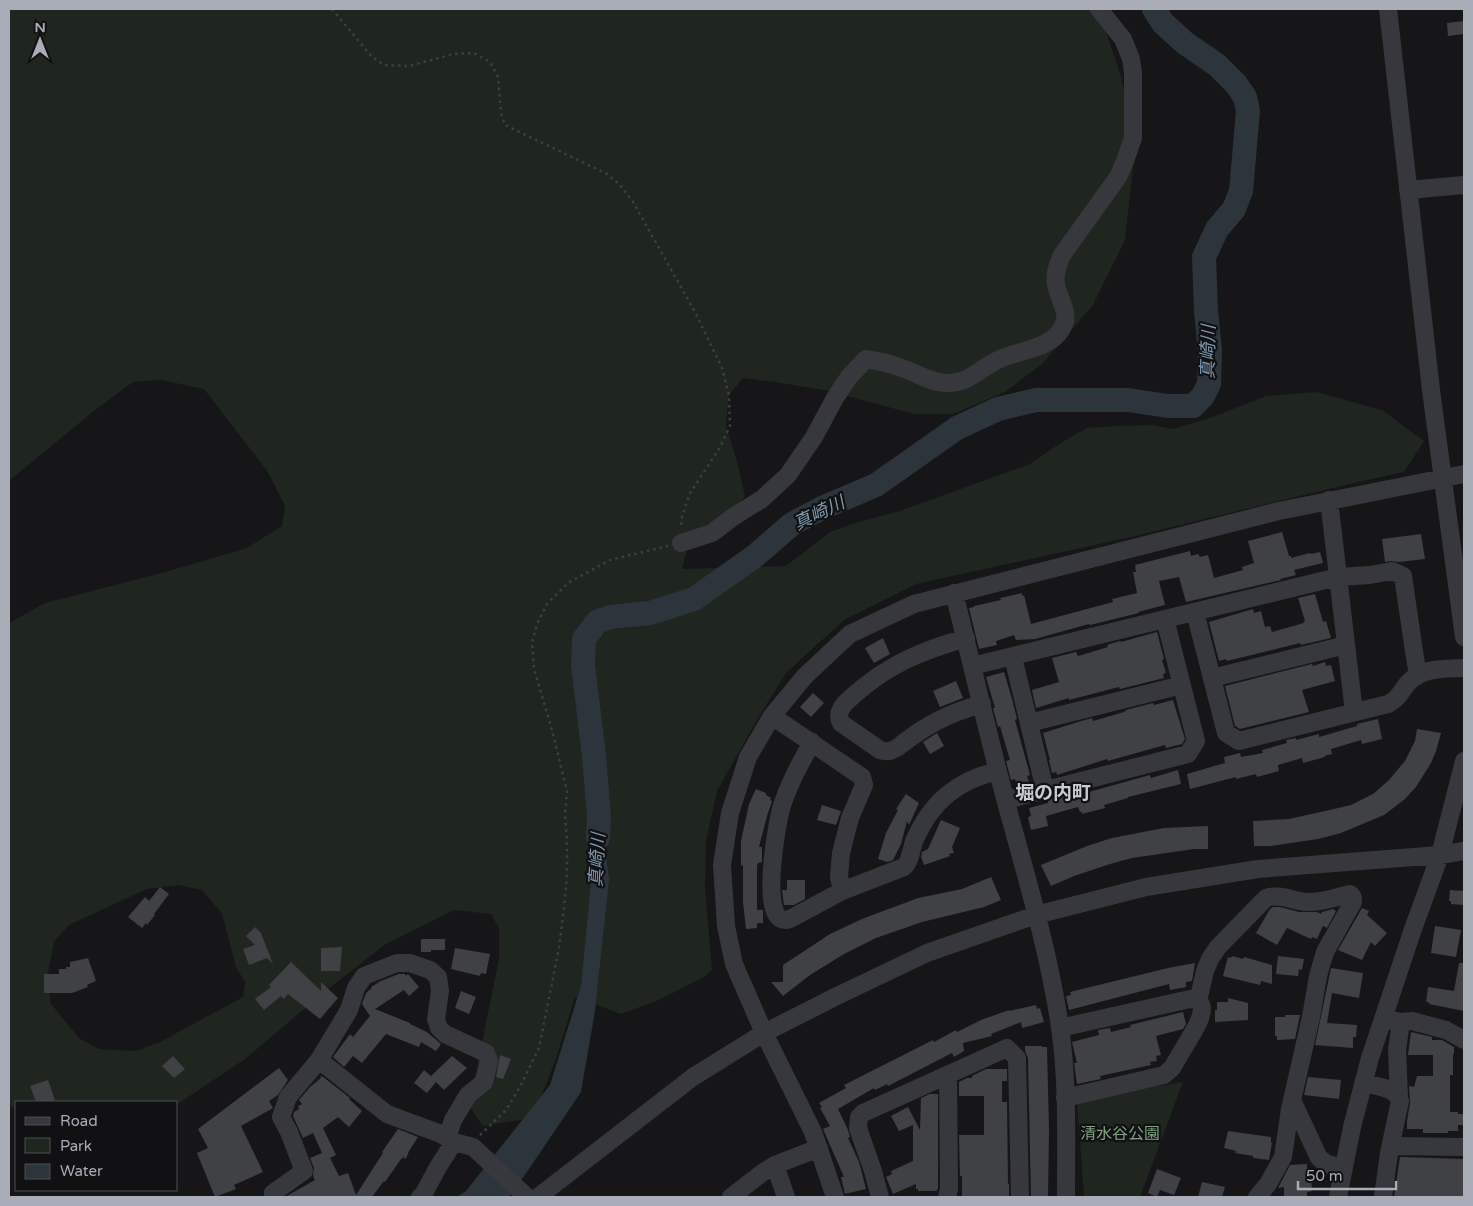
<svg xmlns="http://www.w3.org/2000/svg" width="1473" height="1206" font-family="'Varela Round','Noto Sans JP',sans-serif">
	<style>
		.green { fill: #1e261f; fill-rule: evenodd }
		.water { fill: #2c353c }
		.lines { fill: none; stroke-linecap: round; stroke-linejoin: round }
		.river { stroke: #2c353c; stroke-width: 24 }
		.building { fill: #404145 }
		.path { stroke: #3d3f44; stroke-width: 2.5; stroke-dasharray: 2.5 4; stroke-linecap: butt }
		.minor { stroke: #37383d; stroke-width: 18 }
		.labels { text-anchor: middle; stroke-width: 4.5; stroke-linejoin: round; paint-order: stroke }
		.park-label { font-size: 16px; fill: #7fa381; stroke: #111113 }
		.water-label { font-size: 18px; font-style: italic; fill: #7f9bb3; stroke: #111113 }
		.quarter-label { font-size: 19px; font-weight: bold; fill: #c9ccd4; stroke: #111113 }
	</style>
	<rect width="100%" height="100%" fill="#161618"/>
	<!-- green -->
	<path class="green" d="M9,9h1089l23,67 14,74 -10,90 -32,65 -51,59 -37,28 -52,22h-39l-85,-23 -54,-9 -32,-4 -14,17 -3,31 11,36 8,34 -9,11 -49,42 -5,20 104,-3 44,-34 31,-11 39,-10 130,-47 32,-22 25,-14 27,-2 38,-1 21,4 40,-12 53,-21 50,-4 66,18 42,31 -20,31 -55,12 -218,53 -215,47 -72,36 -58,53 -25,40 -44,78 -11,50 -1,47 7,82 -8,7 -45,23 -38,14 -46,-17 -20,65 -23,56 -49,8 -14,-20 30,-147v-31l-8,-14 -37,-4 -68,34 -58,45 -83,70 -69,46v-3h-160v9l-7,-7v-481l36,-20 117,-30 85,-25 35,-22 3,-20 -17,-34 -64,-83 -43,-9 -28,2 -38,28 -86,71zM178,885l24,5 20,24 14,53 9,15 -2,15 -83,45 -24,9 -37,-2 -19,-10 -29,-35 -4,-26 7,-36 15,-17 78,-36z
		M1183,1082l-43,115h-56l-7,-98z"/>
	<!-- water -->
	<path class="water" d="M599,800l10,79 -14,132 -14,81 -69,102 -4,3h-51l9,-6 84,-106 31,-99z"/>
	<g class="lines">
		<!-- river -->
		<path class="river" d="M598,838l1,-21 -5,-61 -11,-91 1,-26 13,-17 13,-5 40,-4 44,-14 61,-43 37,-32 30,-16 54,-23 81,-57 41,-19 38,-9h92l40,6h25l10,-10 6,-12 1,-33 -4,-40 -2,-54 13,-28 17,-20 7,-18 7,-80 -3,-14 -9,-13 -19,-19 -32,-22 -22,-20 -9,-14"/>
	</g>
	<!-- building -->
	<path class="building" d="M1464,21v13l-16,2 -1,-13z
		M1282,532l7,24h2v2l19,-5 1,1 9,-2 3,11 -29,7 2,5 -16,4 1,1 -95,22 -7,-25 -20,4 6,24 -27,7 1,1 -49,12 -1,-1 -54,15 -19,1 -2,-5 -18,6 1,4 -18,4 -10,-41 5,-1v-1l27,-6 -1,-2 22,-5v3l2,-1 7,29 82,-22 -1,-3 25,-6 -4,-21h3l-1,-7 55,-14 1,5 7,-2 2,3 8,-2 6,23 29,-8 -1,-3 12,-4 -6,-22z
		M1421,534l4,25 -26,3 -8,-1 -6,1 -3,-23z
		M1315,594l8,28 3,-1 5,17 -30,7 -1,-2 -73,18 -1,-2 -7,2 -10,-39 44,-13 1,4 7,-2 4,16 5,-1 2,6 32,-9 -1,-1 2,-1 -7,-23z
		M1157,632l7,27 -2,1 4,13 -3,1 1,4 -44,11 -1,-2 -50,13v-2l-33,10 -4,-18 27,-8 -7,-24 24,-6 2,4 30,-9 -1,-2 13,-4 1,1z
		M883,638l7,16 -16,9 -9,-15z
		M1325,662l1,4 5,-1 4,16 -33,9 7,22 -69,17 -5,-3 -10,-40 87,-22 1,2z
		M1004,672l8,27 5,20 -2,1 15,55 -3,1 2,6 -12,4 -2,-7 -4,1 -5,-19 4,-1 -10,-34 -2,1 -5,-19h2l-9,-31z
		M956,681l7,17 -23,9 -7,-16z
		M813,693l11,10 -13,14 -11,-10z
		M1173,700l12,39 -3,5 -16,4 -1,-3 -57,16 -1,-2 -50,16 -1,-3 -4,1 -3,-13h1l-7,-27 35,-11 14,-4 1,3 31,-9 2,-2 27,-7 1,2z
		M1378,719l4,20 -20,5 -1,-4 -30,9 1,5 -8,2 1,1 -22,6 -1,-5 -24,7 1,6 -22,6 -1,-3 -20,5v-2l-46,12 -3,-15 38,-11 -1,-6 16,-4 1,4 22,-4 -1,-3 25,-7 -1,-3 10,-2v2l23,-6v3l38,-11v-2z
		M1417,729l24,4 -5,18 -5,12 -15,24 -11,12 -21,16 -43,18 -23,6 -47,7h-17l-1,-25 36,-2 45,-10 17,-4 22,-11 16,-14 16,-19 10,-20z
		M937,733l7,13 -14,8 -7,-12z
		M1178,770l3,14 -53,13v1l-24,7 1,3 -23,6v-2h-2l-2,-5 -32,9 2,10 -17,4 -3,-13 3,-1 -2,-8 19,-5v-3l40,-10 1,2 61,-17 1,3z
		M756,789l10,4v2l5,3 -1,2 2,1 -5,15 -8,31h3v15l-4,1 -1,3v44h6v13h-6v5l-11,1 -3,-27v-36l-2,-1v-24l8,-37z
		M906,794l13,9 -10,22 -2,-4 -6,23 -8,16 -5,2 -10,-3 8,-26 12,-23 -2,-1z
		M822,805l19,6 -5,14 -19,-5z
		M941,820l19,8 -8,19 2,6 -5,1 1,2 -26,9 -3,-8 1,-5 6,-3z
		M1208,826v23h-14l-62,9 -22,6 -36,12 -23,10 -10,-21 46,-19 25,-8 52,-10z
		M991,877l10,23 -17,7 -62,15 -46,16 -32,16 -34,21 -27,21 -12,-14h12v-17l47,-31 32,-15 56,-21 44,-9z
		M787,880h18v19l-11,6h-10l-2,-15h5z
		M160,887l9,7 -15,20 1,1 -8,10 -1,-2 -4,5 -14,-11 17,-20 4,4z
		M1450,890l14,1v14l-13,-1v-3h-2z
		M1280,907l19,5h18l4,2 1,-2 11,-3 3,2 -9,17 -4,-2 -6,13 -5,-2 -1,2 -24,-11 -10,17 -21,-12 14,-24 3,-2z
		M1362,908l7,3 -2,4 20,18 -12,13 -4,-4 -9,18 -24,-10z
		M1435,926l26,4 -5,27 -25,-4z
		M255,927l6,6 12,31 -6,-6 -18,7 -6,-16 12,-4 -9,-9z
		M421,939h24v11h-14v2h-10z
		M342,947l-2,24h-19v-23z
		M455,948l35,6 -4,20 -5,-1 -1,3 -29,-7z
		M1232,956l11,3 1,-2 28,8v19l-11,-3 -1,4 -37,-9 5,-19 3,1z
		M1278,956l26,3 -2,11 -3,-1 -1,7 -22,-2z
		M88,958l8,23 -9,4 1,2 -16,6h-28v-19h15v-5h7v-2h4v-5z
		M291,962l30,29v-9l17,16 -18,21 -32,-25 -4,5 -3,-3 -17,14 -9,-11 16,-12 -2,-2z
		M1195,963l-3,18 -6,1v5l-16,3 -1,-6 -100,26 -3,-14 5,-1 -1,-3 98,-24z
		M1459,963h5v48l-35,-7v-2h-3l2,-15 26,4z
		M1331,968l32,5 -4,25 -27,-5 -5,30 30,2 -1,12h-3v11l-38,-3z
		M399,974h6l1,2 2,-2 11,13 -10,9 -5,-6 -29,19 35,14v1l17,8 14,12 -5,7 -15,-9 -2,5 -33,-13 -24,29 -9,-7 -9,11 -11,-10 17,-23 3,3 17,-21 -8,-12 4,-11 6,-5 -1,-1 10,-6z
		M461,991l15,6 -7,17 -14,-6z
		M1228,998l20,5v17l-33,2v-12h2v-8h11z
		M1036,1005l1,4 3,-1 4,14 -22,6 -1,-6 -30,12 1,2 -29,7 1,8 -10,6 -2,-4 -64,33 -1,-2 -12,6 -1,-2 -36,21 10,21 2,7 -2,1 11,24 7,27 -21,5 -4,-17h3l-21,-48 7,-3 -10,-18 2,-1 -3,-4 27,-15 -2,-3 89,-45 1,2 22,-12 1,2 24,-12 28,-10v1z
		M1183,1012l3,12 -3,5 -27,7 5,19 -5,1 1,5 -7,1 1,3 -51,11 1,3 -24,5 -3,-21h3l-5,-21 27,-7 -1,-5 12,-2 1,4 20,-5 -1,-2z
		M1285,1015h15l-5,24 -18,1v-4h-2v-19h10z
		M1411,1032l21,5v3h10l12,7v7h-1v21h-3v37h8v2h6v11h-6v6h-10v2h-25v-4h-16v-8l3,-18 -1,-17 5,1 3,-11h16v-21h-25z
		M1025,1046h17v1h5l2,83 -1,67h-17l-3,-139 -3,-7z
		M500,1055l11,4 -8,20 -7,-2z
		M173,1056l12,13 -11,9 -12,-12z
		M452,1056l15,12 -23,22 -8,-8 -9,11 -13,-10 10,-13 7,6z
		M279,1068l9,12 -10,15 -9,6 4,7 -32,18 22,46 -29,13 2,4 -21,8 -18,-44 11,-5 -10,-19z
		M986,1069h21v12h-5v21h5l1,82h1v13h-47v-21h-2l-1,-41h25v-39h-25v-14l8,-4h5v-2z
		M322,1076l28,22 -1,1 13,12 -13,16 -11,-10 -15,11 13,27 -6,3 9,18 9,-3 8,22 27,-42 -1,-1 16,-23 20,8 -9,14 -3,8 -3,-2 -1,2h-1l-16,23 -1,-1 -12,16h-87l30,-17 -2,-4 1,-8 -4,-10 12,-5 -9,-20 -10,5 -10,-22 1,-4 5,-3 -1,-3 4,-2 -3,-4 11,-13 11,-9 -1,-1z
		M1308,1077l33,3 -2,19 -35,-4z
		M48,1080l7,20 -8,2h-11l-6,-16z
		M930,1094h8v95h-1v2h-19v-2h-2v-5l-23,10 -7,-17 6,-3 -1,-3 22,-10v-36l-14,6 -8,-15 17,-9 12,23 1,-32z
		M1228,1131l43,6v5l1,1 -3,17 -16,-2v-2l-18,-3 1,-2 -12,-3z
		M1400,1157l64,2v38h-70z
		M1307,1164v4h4l1,23 -5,1v5h-23v-10l-6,1 12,-23z
		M1157,1169l24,9 -7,17 -14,-5 -3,7 -9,-4z
		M1202,1182l23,5 -3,10h-24z"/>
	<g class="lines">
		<!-- path -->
		<path class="path" d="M332,9l40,48 12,8 25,1 45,-12 20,-1 16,9 8,15 3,36 4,12 102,49 13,11 13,17 62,110 27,56 7,27 1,31 -10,21 -31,48 -8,25v8
			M480,1135l26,-25 15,-25 18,-37 20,-100 5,-41 3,-31v-35l-2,-26 2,-24 -15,-61 -18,-61 -2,-26 5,-19 10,-20 21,-21 42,-23 58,-14"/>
		<!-- minor -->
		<path class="minor" d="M1388,9l43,381 33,247
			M1408,190l56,-5
			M1329,500l25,212
			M681,543l31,-10 21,-16 29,-18 26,-24 26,-38 21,-39 14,-21 17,-18c15,2 29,6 44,12 11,5 22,11 35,12 23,2 36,-16 55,-24 22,-10 57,-10 65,-38 3,-10 -8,-27 -9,-37 -2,-10 2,-20 6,-29l56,-78 7,-16 8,-23v-66l-2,-13 -8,-20 -24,-30
			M954,593c18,71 34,142 53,213 20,73 42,146 53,221 8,56 6,114 6,170
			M1195,612l31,121 13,8 149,-37c11,-6 12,-11 19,-20 15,-17 37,-15 57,-16
			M966,638c-45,13 -77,26 -112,57 -9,8 -19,16 -13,28l39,27c9,3 15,0 22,-6 26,-20 47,-31 80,-40
			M1013,657l32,133
			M972,666l366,-89 32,-2 22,-4 11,5 12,82 3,16
			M1212,678l134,-33
			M772,716l90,61 2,8 -14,33 -9,35 -2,24 3,14
			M1029,723l153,-38
			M812,742c-12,22 -24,43 -31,67 -4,15 -24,122 9,110l52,-28 62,-24c7,-6 7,-19 11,-28 17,-38 43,-59 83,-68
			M1006,800l182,-46 8,-13 -31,-122
			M1198,1001l7,-30 5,-12 8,-12 48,-49c13,-5 27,3 40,4 16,1 29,-5 44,-8 3,2 3,4 3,8l-28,50 -7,24 -7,41 -21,92 -7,48 -15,27 -11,13
			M1383,1019l18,3 -4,28 2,47
			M1401,1022l11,-1 34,9 18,10
			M1060,1028l130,-29c19,1 11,19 5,30l-23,39 -8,7 -99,23
			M319,1060l30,-50 7,-22 8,-12 33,-13h13l20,7 8,7 2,14 -4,28 3,9 6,6 41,19 3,8 -5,21 -16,13 -15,25 -6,18
			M1363,1083c12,3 33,4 37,18l-11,52 -6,44
			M1292,1100l27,58 8,6 15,4
			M1391,1146l73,1
			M775,1165l11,32
			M274,1197l-1,-4 31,-22 -15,-39 -8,-15 7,-20 31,-37 68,54 54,20 13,8 19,5 54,50
			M420,1197l3,-2 15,-28 16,-25
			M538,1197l155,-120 71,-44 73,-37 90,-43 109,-38 110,-28 112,-18 182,-14 24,-4
			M731,1197l31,-24 13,-8 44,-17
			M835,1197l-22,-65 -49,-99 -30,-69 -8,-38 -4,-61 8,-52 18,-56 24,-41 33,-40 45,-42 64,-30 365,-93 185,-37
			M880,1197l-7,-26 -15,-43 1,-11 4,-4 144,-65 10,10 3,139
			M947,1197l2,-8 -1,-114
			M1338,1197l14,-70 18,-69 43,-129 27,-74 24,-94"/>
	</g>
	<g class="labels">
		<!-- park labels -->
		<g class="park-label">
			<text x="1120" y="1139">清水谷公園</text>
		</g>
		<!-- water labels -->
		<g class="water-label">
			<text transform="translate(1208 352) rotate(-89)" y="6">真崎川</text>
			<text transform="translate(819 513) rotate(-26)" y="6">真崎川</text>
			<text transform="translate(597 860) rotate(-87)" y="6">真崎川</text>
		</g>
		<!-- quarter labels -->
		<g class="quarter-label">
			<text x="1053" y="799">堀の内町</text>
		</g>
	</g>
	<!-- border -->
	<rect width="1473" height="1206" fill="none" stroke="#a8adb8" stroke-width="20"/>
	<!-- legend -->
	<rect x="15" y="1101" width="162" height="90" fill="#111113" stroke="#4d4f55"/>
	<rect x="25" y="1117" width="25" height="8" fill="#37383d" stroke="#4d4f55"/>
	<text x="60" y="1126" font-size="15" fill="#a8adb8">Road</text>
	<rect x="25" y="1138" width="25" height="15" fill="#1e261f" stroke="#4d4f55"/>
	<text x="60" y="1151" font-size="15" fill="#a8adb8">Park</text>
	<rect x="25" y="1164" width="25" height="15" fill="#2c353c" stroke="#4d4f55"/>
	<text x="60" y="1176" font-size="15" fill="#a8adb8">Water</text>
	<!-- north arrow -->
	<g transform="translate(40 40)" stroke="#111113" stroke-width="4" paint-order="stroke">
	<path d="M0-4L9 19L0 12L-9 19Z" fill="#a8adb8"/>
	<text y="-8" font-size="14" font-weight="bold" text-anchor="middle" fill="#a8adb8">N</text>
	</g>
	<!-- scale -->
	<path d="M1298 1181v8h98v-8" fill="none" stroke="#a8adb8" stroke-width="2.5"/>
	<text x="1306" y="1181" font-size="15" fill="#a8adb8" stroke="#111113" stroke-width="4" paint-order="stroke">50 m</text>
</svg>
